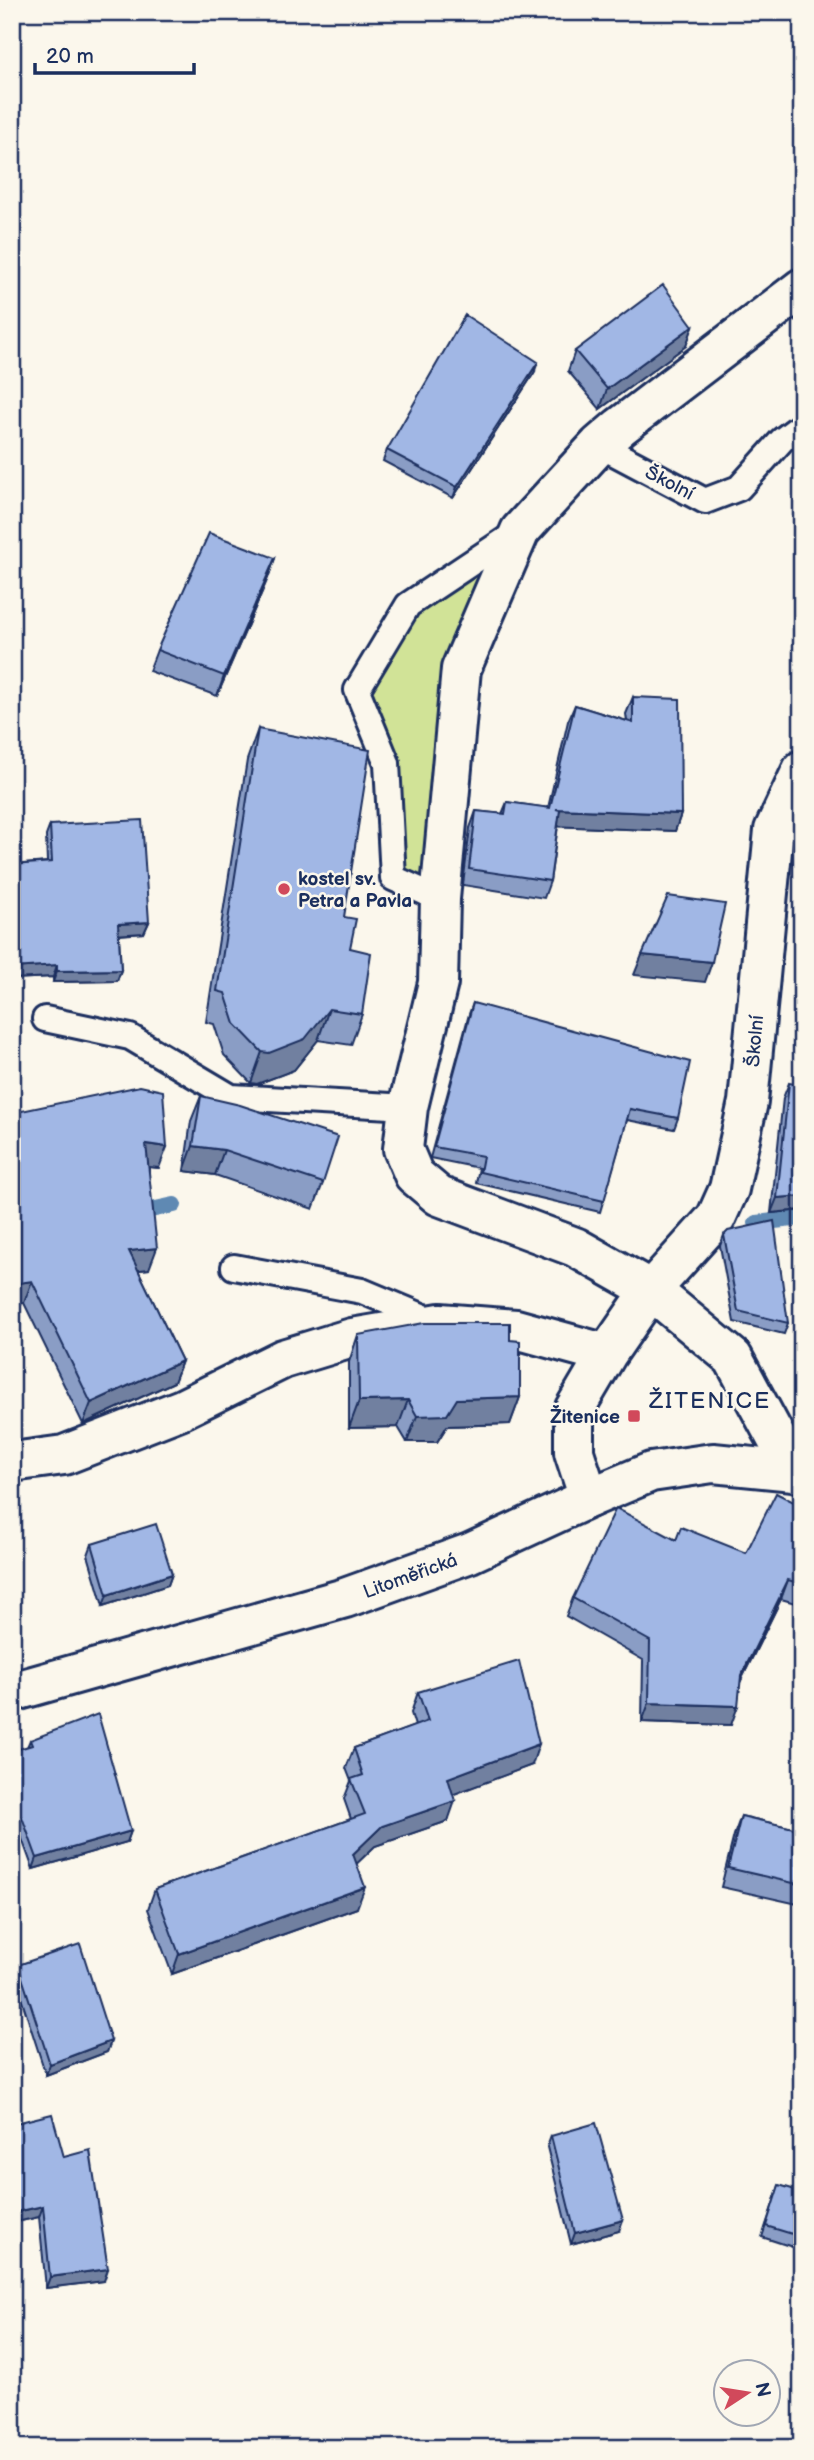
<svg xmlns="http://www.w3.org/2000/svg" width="814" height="2460" font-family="'Balsamiq Sans',sans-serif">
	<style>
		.green { fill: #d1e397; stroke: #76897a; stroke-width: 2 }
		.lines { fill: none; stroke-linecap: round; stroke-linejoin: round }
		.stream { stroke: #5f89b3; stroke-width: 16 }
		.service-casing { stroke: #1b2f5e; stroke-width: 30 }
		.minor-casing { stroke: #1b2f5e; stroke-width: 44 }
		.tertiary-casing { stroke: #1b2f5e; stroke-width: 44 }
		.service { stroke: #fbf7ec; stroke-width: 24 }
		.minor { stroke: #fbf7ec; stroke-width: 38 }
		.tertiary { stroke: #fbf7ec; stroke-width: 38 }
		.wall { fill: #8a9dc5; stroke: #1b2f5e; stroke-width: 2 }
		.shaded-wall { fill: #7180a0; stroke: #1b2f5e; stroke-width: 2 }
		.building { fill: #a1b7e5; stroke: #1b2f5e; stroke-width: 2 }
		.poi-dot { fill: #d1495b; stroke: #fbf7ec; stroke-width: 2.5 }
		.labels { text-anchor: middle; stroke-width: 5; stroke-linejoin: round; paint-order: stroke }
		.street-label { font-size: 19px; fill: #1b2f5e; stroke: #fbf7ec }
		.poi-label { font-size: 19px; font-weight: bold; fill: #1b2f5e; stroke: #fbf7ec; text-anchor: start }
		.quarter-label { font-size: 23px; letter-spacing: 2px; fill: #1b2f5e; stroke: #fbf7ec }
	</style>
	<rect width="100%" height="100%" fill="#fbf7ec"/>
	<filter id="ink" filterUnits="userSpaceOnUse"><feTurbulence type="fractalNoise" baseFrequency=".0143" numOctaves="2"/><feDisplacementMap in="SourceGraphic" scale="14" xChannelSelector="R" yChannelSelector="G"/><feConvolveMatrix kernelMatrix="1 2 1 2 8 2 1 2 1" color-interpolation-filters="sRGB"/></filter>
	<g filter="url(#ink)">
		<!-- green -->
		<path class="green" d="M520,531l-59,138 -21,230 -47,-21 -6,-115 -30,-73 51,-85z"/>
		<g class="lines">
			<!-- stream -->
			<path class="stream" d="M132,1214l42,-9
				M756,1223l46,-5"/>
			<!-- service casing -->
			<g class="service-casing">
				<path id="service" d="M599,445l106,56 34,-13 43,-48 20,-15
					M440,899l-47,-21 -6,-115 -30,-73 51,-85 111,-74
					M45,1019l85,18 101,60 177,10
					M234,1267l128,24 74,31"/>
			</g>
			<!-- minor casing -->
			<g class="minor-casing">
				<path id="minor" d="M12,1462l52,-7 118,-46 101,-50 69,-21 88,-15 76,6 91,25
					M794,1471l-61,-113 -82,-68 -76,-43 -136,-51 -25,-21 -11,-26 5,-42 30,-124 2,-84 21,-230 59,-138 79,-86 21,-18 182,-139
					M589,1498l-15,-46v-42l33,-56 44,-64 65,-72 13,-29 19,-87 26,-272 28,-60"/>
			</g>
			<!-- tertiary casing -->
			<g class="tertiary-casing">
				<path id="tertiary" d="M12,1692l333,-94 125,-45 119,-55 62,-26 62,-9 81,8 8,3"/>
			</g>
			<!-- service -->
			<use href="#service" class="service"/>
			<!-- minor -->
			<use href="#minor" class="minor"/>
			<!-- tertiary -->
			<use href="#tertiary" class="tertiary"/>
		</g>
		<!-- wall -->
		<path class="wall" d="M693,326l-7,20 -86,63 -32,-38 7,-20z
			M534,373l-81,125 -70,-37 4,-11z
			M275,558l-7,20 -51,118 -68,-25 8,-21z
			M633,697l48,117 -6,17 -117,-5 -8,55 -6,17 -81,-13 7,-57 6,-17 26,3 5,-12 41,6 20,-87 7,-16 52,16 -1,-7z
			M258,729l86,188 18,97 -11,31 -33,-5 -24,30 -37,14 -6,-1 -27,-28 -10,-31 -8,-2 41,-262z
			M50,825l99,97 -5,11 -25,2 2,35 -4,11 -64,1v-5l-41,2v-114l35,-3 -1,-26z
			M473,1003l205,115 -4,11 -47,-9 -27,92 -124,-29 3,-15 -49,-10 39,-144z
			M789,1083l13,127 -31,3 12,-115z
			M201,1096l122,87 -10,26 -98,-34 -31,-4 7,-50z
			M12,1113l147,55 -10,-1v102l-11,1 44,91 -8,21 -91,42 -59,-121z
			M724,1235l64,88 -4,11 -50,-12 -14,-76z
			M358,1335l152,5 10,57 -10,27 -63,2 -10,16h-30l-9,-15 -49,1v-66z
			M802,1506v99l-21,-6 -41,83 -9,43 -89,-3 1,-62 -77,-44 7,-18 103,-58 70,13z
			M92,1544l80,30 -4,11 -65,21 -15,-51z
			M418,1692l114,73 -79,29 -5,27 -73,25 -19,18 1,44 -185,66 -24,-65 7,-20 196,-70 -7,-20 7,-18 -5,-13 8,-20 61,-22 -4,-13z
			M30,1740l101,91 -4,11 -94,27 -15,-41 -6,2v-79l15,-4z
			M741,1816l61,14v75l-81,-18 13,-52z
			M18,1965l93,76 -4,11 -61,23 -32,-99z
			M12,2124l52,33 40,124 -58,7 -7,-71 -27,6z
			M551,2136l68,95 -48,13 -24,-97z
			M779,2186l23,6v58l-40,-13z"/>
		<!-- shaded-wall -->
		<path class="shaded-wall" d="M693,326l-7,20 -86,63 7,-20z
			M538,362l-4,11 -81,125 4,-11z
			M275,558l-7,20 -51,118 7,-20z
			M556,809l125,5 -6,17 -125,-5z
			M149,922l-5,11 -30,2 4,-11z
			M642,955l70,7 -7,20 -71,-7z
			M57,965l-4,12 -41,2v-11z
			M121,970l-4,11 -64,1 4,-11z
			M329,1009l-11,31 -24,30 -37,14 -6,-1 11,-31z
			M146,1144l21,3 -8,21 -20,-2z
			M193,1146l31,4 -9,25 -31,-4z
			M802,1196v14l-31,3 6,-15z
			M157,1248l-8,21 -28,3 8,-21z
			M32,1281l-8,22 -12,1v-20z
			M182,1361l-8,21 -91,42 8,-21z
			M520,1397l-10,27 -63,2 -10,16h-30l10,-26 40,-17z
			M408,1400l-10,27 -49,1 10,-27z
			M172,1574l-4,11 -65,21 4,-11z
			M788,1580l-7,19 -47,96 7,-19z
			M649,1703l89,3 -7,19 -89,-3z
			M539,1744l-7,21 -91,34 7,-21z
			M455,1801l-7,20 -73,25 -30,29 8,-21 29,-28z
			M22,1817l-4,11 -6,2v-10z
			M131,1831l-4,11 -94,27 4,-11z
			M365,1887l-8,21 -185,66 7,-20z
			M111,2041l-4,11 -61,23 4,-11z
			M43,2206l-4,11 -27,6v-10z
			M623,2220l-4,11 -48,13 4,-11z
			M108,2269l-4,12 -58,7 4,-11z"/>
		<!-- building -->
		<path class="building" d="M663,285l30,41 -86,63 -32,-38z
			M465,315l73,47 -81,125 -70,-37z
			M209,533l66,25 -51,118 -67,-26z
			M633,697l47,2 1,115 -125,-5 4,1 -10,71 -81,-12 7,-58 29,3 2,-12 43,6 25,-103 58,18z
			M258,729l112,21 -26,167 12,2 -6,29 21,5 -9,61 -33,-5 -24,30 -36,14 -7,-1 -27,-28 -10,-31 -8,-2z
			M142,820l7,102 -31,2 3,46 -64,1v-6l-45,3v-103l40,-3 -2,-37z
			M668,896l57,8 -13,58 -70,-7z
			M473,1003l217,59 -12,56 -48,-9 -26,92 -124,-29 3,-16 -49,-9z
			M789,1083l13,2v111l-25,2z
			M140,1086l23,5 4,56 -21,-3 11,104 -28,3 53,110 -91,42 -59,-122 -20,3v-171z
			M201,1096l39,9 98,32 -15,46 -99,-33 -31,-4z
			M774,1221l14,102 -50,-12 -14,-76 4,-4z
			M424,1323h86v17l10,1v56l-63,2 -10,16 -30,1 -9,-16 -49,1 -1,-66z
			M776,1493l26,13v78l-14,-4 -47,96 -3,30 -89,-3 1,-62 -77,-43 43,-90 60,32 5,-13 65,26z
			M156,1524l16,50 -65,21 -15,-51z
			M519,1661l20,83 -91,34 7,23 -73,25 -29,28 12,33 -186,67 -24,-65 210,-75 -14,-35 12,-4 -9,-27 74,-27 -10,-29z
			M98,1714l33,117 -94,27 -15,-41 -10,3v-69l20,-6 -2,-5z
			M741,1816l61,14v55l-74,-17z
			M80,1944l31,97 -61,23 -32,-99z
			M52,2114l12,43 26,-7 18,119 -58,8 -7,-71 -31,7v-89z
			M596,2123l27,97 -48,13 -24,-97z
			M779,2185l23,7v45l-36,-11z"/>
	</g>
	<!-- markers -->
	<g class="poi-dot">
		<circle cx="284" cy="889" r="7"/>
		<rect x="627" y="1409" width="14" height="14" rx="3.5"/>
	</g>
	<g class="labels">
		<!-- street labels -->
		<g class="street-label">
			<text transform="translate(670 482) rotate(28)" y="7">Školní</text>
			<text transform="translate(754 1041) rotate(-85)" y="7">Školní</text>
			<text transform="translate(410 1575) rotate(-20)" y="7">Litoměřická</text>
		</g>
		<!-- poi labels -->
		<g class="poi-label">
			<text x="298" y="885">kostel sv.<tspan x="298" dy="22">Petra a Pavla</tspan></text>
			<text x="620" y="1423" text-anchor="end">Žitenice</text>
		</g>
		<!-- quarter labels -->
		<g class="quarter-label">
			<text x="710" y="1408">ŽITENICE</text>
		</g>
	</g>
	<!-- margin -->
	<rect width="814" height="2460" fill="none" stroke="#fbf7ec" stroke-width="42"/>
	<rect x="21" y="21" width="772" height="2418" fill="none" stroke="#1b2f5e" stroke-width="2.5" filter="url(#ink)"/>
	<!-- north arrow -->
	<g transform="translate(747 2393) rotate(78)"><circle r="33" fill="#fbf7ec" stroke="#a1a7b3" stroke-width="2"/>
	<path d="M0-5L12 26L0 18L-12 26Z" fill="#d1495b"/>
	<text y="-10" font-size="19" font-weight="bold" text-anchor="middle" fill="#1b2f5e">N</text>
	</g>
	<!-- scale -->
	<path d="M35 63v10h159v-10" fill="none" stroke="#1b2f5e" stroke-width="3.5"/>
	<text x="46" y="63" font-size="21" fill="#1b2f5e" stroke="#fbf7ec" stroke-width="5" paint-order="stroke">20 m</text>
</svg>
